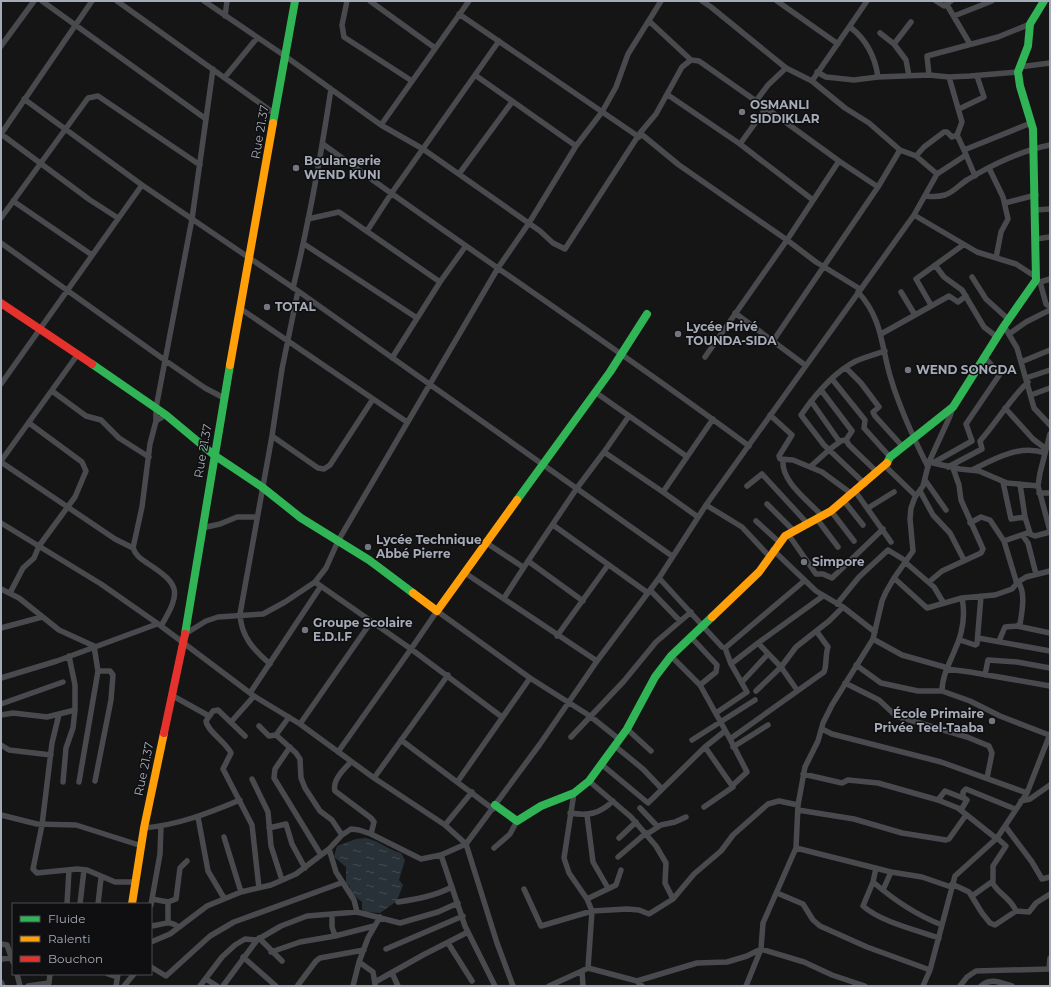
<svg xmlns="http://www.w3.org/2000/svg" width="1051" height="987" font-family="Montserrat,sans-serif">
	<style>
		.water { fill: url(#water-ripples) }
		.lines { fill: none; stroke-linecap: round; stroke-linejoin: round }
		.street { stroke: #494a4e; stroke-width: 5.5 }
		.fast { stroke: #30b455; stroke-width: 8 }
		.slow { stroke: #ff9f0a; stroke-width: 8 }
		.jam { stroke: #e5322d; stroke-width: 8 }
		.poi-dot { fill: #73767e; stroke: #0f0f11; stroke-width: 1.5 }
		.labels { text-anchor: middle; stroke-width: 3; stroke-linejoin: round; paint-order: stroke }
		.poi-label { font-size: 12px; font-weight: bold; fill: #a5abb7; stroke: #0f0f11; text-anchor: start }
		.street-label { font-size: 12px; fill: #a5abb7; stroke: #0f0f11 }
	</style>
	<defs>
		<pattern id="water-ripples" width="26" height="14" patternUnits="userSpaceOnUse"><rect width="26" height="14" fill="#283137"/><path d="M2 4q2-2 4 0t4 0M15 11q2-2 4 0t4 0" fill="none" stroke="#444c52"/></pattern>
	</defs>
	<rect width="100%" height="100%" fill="#151515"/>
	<!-- water -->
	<path class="water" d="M366,838c14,3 22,12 35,15l4,7 -6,20 4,5 -6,16 -7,5 -10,7 -15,-1 -3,-3v-7l-12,-10v-5l-4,-4v-16l-12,-10 3,-11 19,-7z"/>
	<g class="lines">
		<!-- street -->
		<path class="street" d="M42,1l164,118
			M117,1l158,113
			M204,1l81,55 96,69 42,24 117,82 13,12 12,6 75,-116 16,-19 26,-47 9,-7 8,1 67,47
			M347,1l-5,24 2,12 68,44
			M370,1l65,47
			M702,1l9,6 75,61
			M777,1l61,43
			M936,1l8,5 7,-5
			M947,5l23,39
			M459,14l180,123
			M225,16l2,-15
			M954,16l38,-15
			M649,21l42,39
			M850,27c17,13 25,29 28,50
			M880,33l14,11
			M1,46l33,-45
			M1019,67l31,-4
			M817,72l9,5 28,3 24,-3 51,-2 20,2 21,-1 48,-4
			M475,75l101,71
			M929,75l-2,-19 71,-19 32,-13
			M909,76l-3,-16 -12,-16 17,-22
			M225,77l32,-39
			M949,77l13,45 -5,13 7,15
			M812,81l55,-80
			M668,95l72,49 73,56
			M24,99l118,86 156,106 374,265
			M756,101l12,-16 18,-17 26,13 33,27 24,15 31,27 16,6 21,18
			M959,109l25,-12 -7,-21
			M381,125l88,-124
			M640,133l39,32 108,75 -82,117
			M1,134l91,-133
			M1,134l89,66 28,18
			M323,144c140,103 286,198 426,302
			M740,144l26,-36 73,53
			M916,156l8,-9 20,-15h3l5,5 5,-2
			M989,168l14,29 5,22 -7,13 -5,26
			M459,174l53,-72
			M975,176l-11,-26 67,-27
			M926,196c7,1 12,1 19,-1 9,-3 15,-11 22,-15 24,-15 56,-30 83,-35
			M13,201l79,54
			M1005,203l31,-8
			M1036,210l14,-1
			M914,215l63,37 39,12 20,13
			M1,218l87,-120 10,-2 102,69
			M308,219l31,-7 101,70
			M367,231l24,-37 108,-153
			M1036,239l14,-2
			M1,243l165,118 39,27 19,10
			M304,244l113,74
			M935,265l9,12 18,13 22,37 13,10
			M972,277l14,22 22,20
			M1035,282h5l6,22 4,3
			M1040,282l10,-3
			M293,288c16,-66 28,-133 38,-199
			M860,289l-44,-27 -29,-22 52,-79 39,26
			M858,292c25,27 23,55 33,87 9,30 23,60 37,88
			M901,292l14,23
			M931,305l-15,-26 47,-34
			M241,309l166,113
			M735,313l70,52
			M1004,326l13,22 17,60 16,17
			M881,334l68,-38 9,6 8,-6
			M1009,334l17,-12 24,-12
			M773,341l105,-154 22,-37
			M392,358l48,-76 25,-35
			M1021,362l29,-12
			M846,368l15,15 18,24 -6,5 2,4 28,31
			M1026,378l24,-8
			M832,379l33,41 -1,8 26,29
			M1,384l141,-199
			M821,390l31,41 -6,9 3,5 28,27
			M52,391l34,25 15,4 18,18 30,19
			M595,392l91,64
			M1031,395l19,-7
			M811,401l28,40 7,-1
			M1005,408l28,31 13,10
			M770,415l22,20 -13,21 1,3 13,1 29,12 30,22
			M156,421v-13l36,-189 21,-150
			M1050,434l-10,39 -2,13 12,45
			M272,436l46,32 6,1 6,-4 43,-66
			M604,452l25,-36
			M783,460c-2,22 26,41 39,56
			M1,461l77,-107
			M1,462l114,77 18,9
			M933,463l39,-22 -6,-17 34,-50 -15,-16
			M933,463l27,6 19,2 28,12 31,3
			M885,466l31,30
			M810,467l20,-18 11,-8
			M948,467l34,-18 -2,-8c17,-19 29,-41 48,-59
			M972,470c22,-11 48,-26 73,-17
			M925,480l21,30
			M1003,482l8,37 14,-2 5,16
			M865,484l-41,-39 -23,-30c14,-20 33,-43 55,-54 9,-4 20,-7 29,-10
			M1020,484l5,33
			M747,486l15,-12 45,49
			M855,491l36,51
			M920,491l13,24 17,18 14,27
			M1039,493h11
			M844,501l19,24
			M767,504l26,26
			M706,505l36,22 27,29
			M868,508l26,-16
			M831,511l23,30
			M698,517l-35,-25 50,-73
			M817,519l21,28
			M756,521l23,21
			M1,523l100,61 60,42 93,70 46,28 74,54 71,47 21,19 31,99 16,43
			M970,523l11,-6 9,3 14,21 13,43
			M553,525l95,68
			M202,528l18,-4 17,-7h20
			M788,534l28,40h7l9,4 51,-49
			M1023,536l5,7 8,31
			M1004,541l23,-8 8,3 15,-4
			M485,542l38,25
			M773,550l43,41 27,16 32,25
			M528,561l49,-73 27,-36 59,40
			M905,562l29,25 9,15
			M465,573l132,88
			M659,578l63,69 3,1 79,-67
			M894,578l33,30 35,-10 33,-3 17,-6 6,-7 8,-5 24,-6
			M315,582l96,67 26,-38 93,67 60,38 30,24
			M929,582l13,-11 39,-18 2,-4 -22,-49 -2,-15 -6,-17
			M1,589l18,9 40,32 35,16 4,25 -19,111
			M650,590l30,31
			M10,593l13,-25 11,-10 5,-12 36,-49 11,-26 -4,-9 -53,-39
			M504,598l24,-37 55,40
			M962,598c4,19 0,37 -8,54 -5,12 -12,25 -12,39l28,10 30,15 49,19
			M837,604l22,-27 29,-27 18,11
			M161,626c20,-34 20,-41 -14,-63 -6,-4 -11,-7 -14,-15l9,-41 8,-63 6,-23 10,-6
			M1017,626l33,7
			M1,628l41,-11
			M185,634l21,-13 12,-4 45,-3 22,-12 30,-20 11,-14 12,-27 160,-273 31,-45 47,-77 26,-34 14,-25 12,-33 33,-53
			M557,636l51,-71
			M690,636l27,29 -1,7 -16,13
			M978,638l72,13
			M873,639l29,16 46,13
			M960,640l15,5 2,-1 4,-48
			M999,641l6,-14 12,-1 3,-2c2,-12 6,-32 -2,-42
			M671,656l29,29 30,54 94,-67c3,-7 1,-16 4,-25l-11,-15
			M270,664c-16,-14 -29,-27 -30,-50l32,-178 10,-67 16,-78
			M731,664l27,-21
			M856,665l25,18 37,8h24
			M947,669l23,3 80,14
			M985,675l3,-15 29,2 33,6
			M1,678l56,-17 100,-37
			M742,682l26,-28
			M845,683l34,17 17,16 71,21 22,9 3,7 -5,25
			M797,690l-16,-23 15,-20 33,-26 14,-14
			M756,691l25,-24 -23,-24 65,-47
			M250,693l71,-107
			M173,696l36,20
			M1,704l62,-22
			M716,713l31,-21 -16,-28 -6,-16
			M59,714l-7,29 -10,82 -9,44 4,4 40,-4 10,1 28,12h21
			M1,715l12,-2 34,4 28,-7
			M231,722l23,-26
			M300,724l71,-102
			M259,726l10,10 7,-1 20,18 4,6 1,19 4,10 15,23 12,9 10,15 -13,14 7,23 18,28 3,12
			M627,729l24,22
			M822,729l10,5 109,28 86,31
			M276,735l13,-18
			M245,736l-27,-26 -5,1 -7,10c1,10 20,21 25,32l-8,16 29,56 7,63
			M571,737l53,-56 32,-39 35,-30
			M730,739l17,33 -14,13
			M401,740l92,69
			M692,740l63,-40
			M1,745l8,5 42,5
			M615,746l28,23 19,20
			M290,747l-15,22 -1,9 47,77
			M733,747l35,-22
			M338,752l73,-103 91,68
			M351,762c-7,7 -19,18 -16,29l36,27 3,4 -3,12
			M601,764l47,39 57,-56 20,-16
			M803,774l39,9 6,-3 30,3 60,17 20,8 39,31
			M374,778l74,-103
			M252,779l16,33 3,34 11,34
			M95,781l16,-81 2,-25 -3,-4h-12
			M458,781l72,-103
			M589,781l42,36 25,29 10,17 -1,20 8,16
			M63,782l3,-34 7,-20 2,-18v-25l-6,-29
			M574,793l-10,65 5,15 18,26 5,12 -4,57 -6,3 1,15
			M938,800l7,-9 18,7v-6l3,-3 49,20
			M1021,801l9,-2 20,-14
			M704,807l29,-20 -28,-40
			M640,808l18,19
			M798,810l56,9 48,14 44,7 3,-1 17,-24
			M961,810l6,-10 -4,-3
			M570,813c19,3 29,1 43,-12
			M1,815l36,9 39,1 66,21
			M587,815l6,47 15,26
			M198,817l10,54 16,27
			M445,825l27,-33
			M1005,826l27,36 10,17 8,-2
			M144,828c34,-3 65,-15 96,-28
			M269,828l17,-4 6,20 13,24
			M647,834l14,-9 14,-3 11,-5
			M342,835l9,-6 8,1 12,4 50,25 20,-4 25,-11 74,-100 57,-83 62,-83 47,-73 208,-290 23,-41 29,-19
			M224,837l17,55
			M619,838l17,-16
			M494,848l16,-14 7,-13
			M796,848l95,24 31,5 29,10
			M441,855l24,71 30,60
			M618,857l28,-24
			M876,868l-3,14 -10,24c18,16 53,24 76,32
			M873,882c21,18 43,33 69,43
			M992,882c7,13 18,15 24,29
			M952,884l17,8 13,21 8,10 5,2 21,-14 13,1 7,-9 14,-9
			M524,889l17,37 51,-15 35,-2 12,1 10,4 24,-15 21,-25 27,-23 12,-16 35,-31 11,-3 19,4
			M883,890l8,-18
			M777,893l26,11 10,16 7,6 47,21 63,23
			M972,896l21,-15v-15l13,-20 -9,-8
			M152,899l8,-45 1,-28
			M587,899l29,-14 5,-15
			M398,902c19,-3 37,-6 54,-15
			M67,904l2,-34
			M80,904l4,-34
			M98,904l3,-26
			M151,905l1,-6 16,3
			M332,914v13l3,9 39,-10
			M168,922v-20l8,-3 4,-31 7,-7
			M151,926c11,-1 19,-7 27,1
			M259,938l23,23
			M151,942l19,-8 37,-28 34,-14 30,-7 25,-11 33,-25
			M448,943l24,38
			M1,944l6,1 6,17
			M386,949l77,-33
			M271,952l29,-10 35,-6
			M243,957l33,29
			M1,959l12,-1
			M151,967l15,9 44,-40 24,-14 107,-39
			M588,968l49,13 5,5
			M1049,969l1,-11
			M392,973l6,13
			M17,974l3,12
			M108,974l9,3
			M206,979l11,7
			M637,981l60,-18 30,-1 20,-6 14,-7 43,13 28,13 33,11
			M1,982l2,4
			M375,982l48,-27 45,-23
			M375,984l-2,-12 -14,-10 9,-24 12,-21
			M298,985l18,-24 4,-3 44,-8
			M28,986l21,-3 1,-9
			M116,986l2,-12
			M124,986l10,-12
			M200,986l22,-29 13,-12 10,-6 12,1 24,-14 26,-10 50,-4 43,11 38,-11 20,-9
			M223,986l34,-46
			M353,986l6,-24
			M549,986l33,-15
			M746,986l15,-37 2,-26 33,-75 2,-43 7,-38 13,-26 5,-18 9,-18 41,-66 9,-38 4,-9 8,-14 19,-27 -3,-32 1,-11 4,-11 8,-11 6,-24 21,-46 3,-9
			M923,986l7,-16 25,-94 42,-38 30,-45 23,-59
			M960,986l7,-9 9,-6 74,-2
			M981,986c10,-9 20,-3 31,0"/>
		<!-- fast -->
		<path class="fast" d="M273,123l22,-122
			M92,364l74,51 48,40 48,32 39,31 68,42 44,33
			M887,463l3,-6 63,-50 51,-81 32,-46 -3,-151 -13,-43 -2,-14 10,-26 2,-22 14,-23
			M517,500l93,-128 37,-58
			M185,634l45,-269
			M495,805l22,16 24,-15 33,-13 15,-12 38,-52 28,-52 16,-21 41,-39"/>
		<!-- slow -->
		<path class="slow" d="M230,365l43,-242
			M413,593l24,18 80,-111
			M712,617l47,-45 26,-36 46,-25 56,-48
			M132,904l12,-76 20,-95"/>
		<!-- jam -->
		<path class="jam" d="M1,303l91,61
			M164,733l21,-99"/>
	</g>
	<!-- markers -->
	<g class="poi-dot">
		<circle cx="742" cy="112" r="4"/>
		<circle cx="296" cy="168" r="4"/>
		<circle cx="267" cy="307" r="4"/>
		<circle cx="678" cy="334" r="4"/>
		<circle cx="908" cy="370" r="4"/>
		<circle cx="368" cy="547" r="4"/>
		<circle cx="804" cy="562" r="4"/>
		<circle cx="305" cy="630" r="4"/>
		<circle cx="992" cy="721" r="4"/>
	</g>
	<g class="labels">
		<!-- poi labels -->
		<g class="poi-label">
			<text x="750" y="109">OSMANLI<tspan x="750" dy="14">SIDDIKLAR</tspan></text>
			<text x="304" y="165">Boulangerie<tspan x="304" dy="14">WEND KUNI</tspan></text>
			<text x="275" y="311">TOTAL</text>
			<text x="686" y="331">Lycée Privé<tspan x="686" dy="14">TOUNDA-SIDA</tspan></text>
			<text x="916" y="374">WEND SONGDA</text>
			<text x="376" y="544">Lycée Technique<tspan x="376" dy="14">Abbé Pierre</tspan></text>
			<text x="812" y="566">Simpore</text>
			<text x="313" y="627">Groupe Scolaire<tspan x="313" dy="14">E.D.I.F</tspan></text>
			<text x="984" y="718" text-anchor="end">École Primaire<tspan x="984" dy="14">Privée Teel-Taaba</tspan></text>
		</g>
		<!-- street labels -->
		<g class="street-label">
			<text transform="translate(260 132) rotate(-80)" y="4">Rue 21.37</text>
			<text transform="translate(203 451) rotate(-80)" y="4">Rue 21.37</text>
			<text transform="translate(144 769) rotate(-78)" y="4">Rue 21.37</text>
		</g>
	</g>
	<!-- border -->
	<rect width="1051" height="987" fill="none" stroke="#a5abb7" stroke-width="4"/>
	<!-- legend -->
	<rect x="12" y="903" width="140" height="72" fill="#0f0f11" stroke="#4b4d53"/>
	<rect x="20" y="916" width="20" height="6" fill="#30b455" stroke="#4b4d53"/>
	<text x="48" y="923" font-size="12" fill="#a5abb7">Fluide</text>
	<rect x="20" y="936" width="20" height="6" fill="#ff9f0a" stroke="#4b4d53"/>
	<text x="48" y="943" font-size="12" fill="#a5abb7">Ralenti</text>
	<rect x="20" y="956" width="20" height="6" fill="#e5322d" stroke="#4b4d53"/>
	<text x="48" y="963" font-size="12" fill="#a5abb7">Bouchon</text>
</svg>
